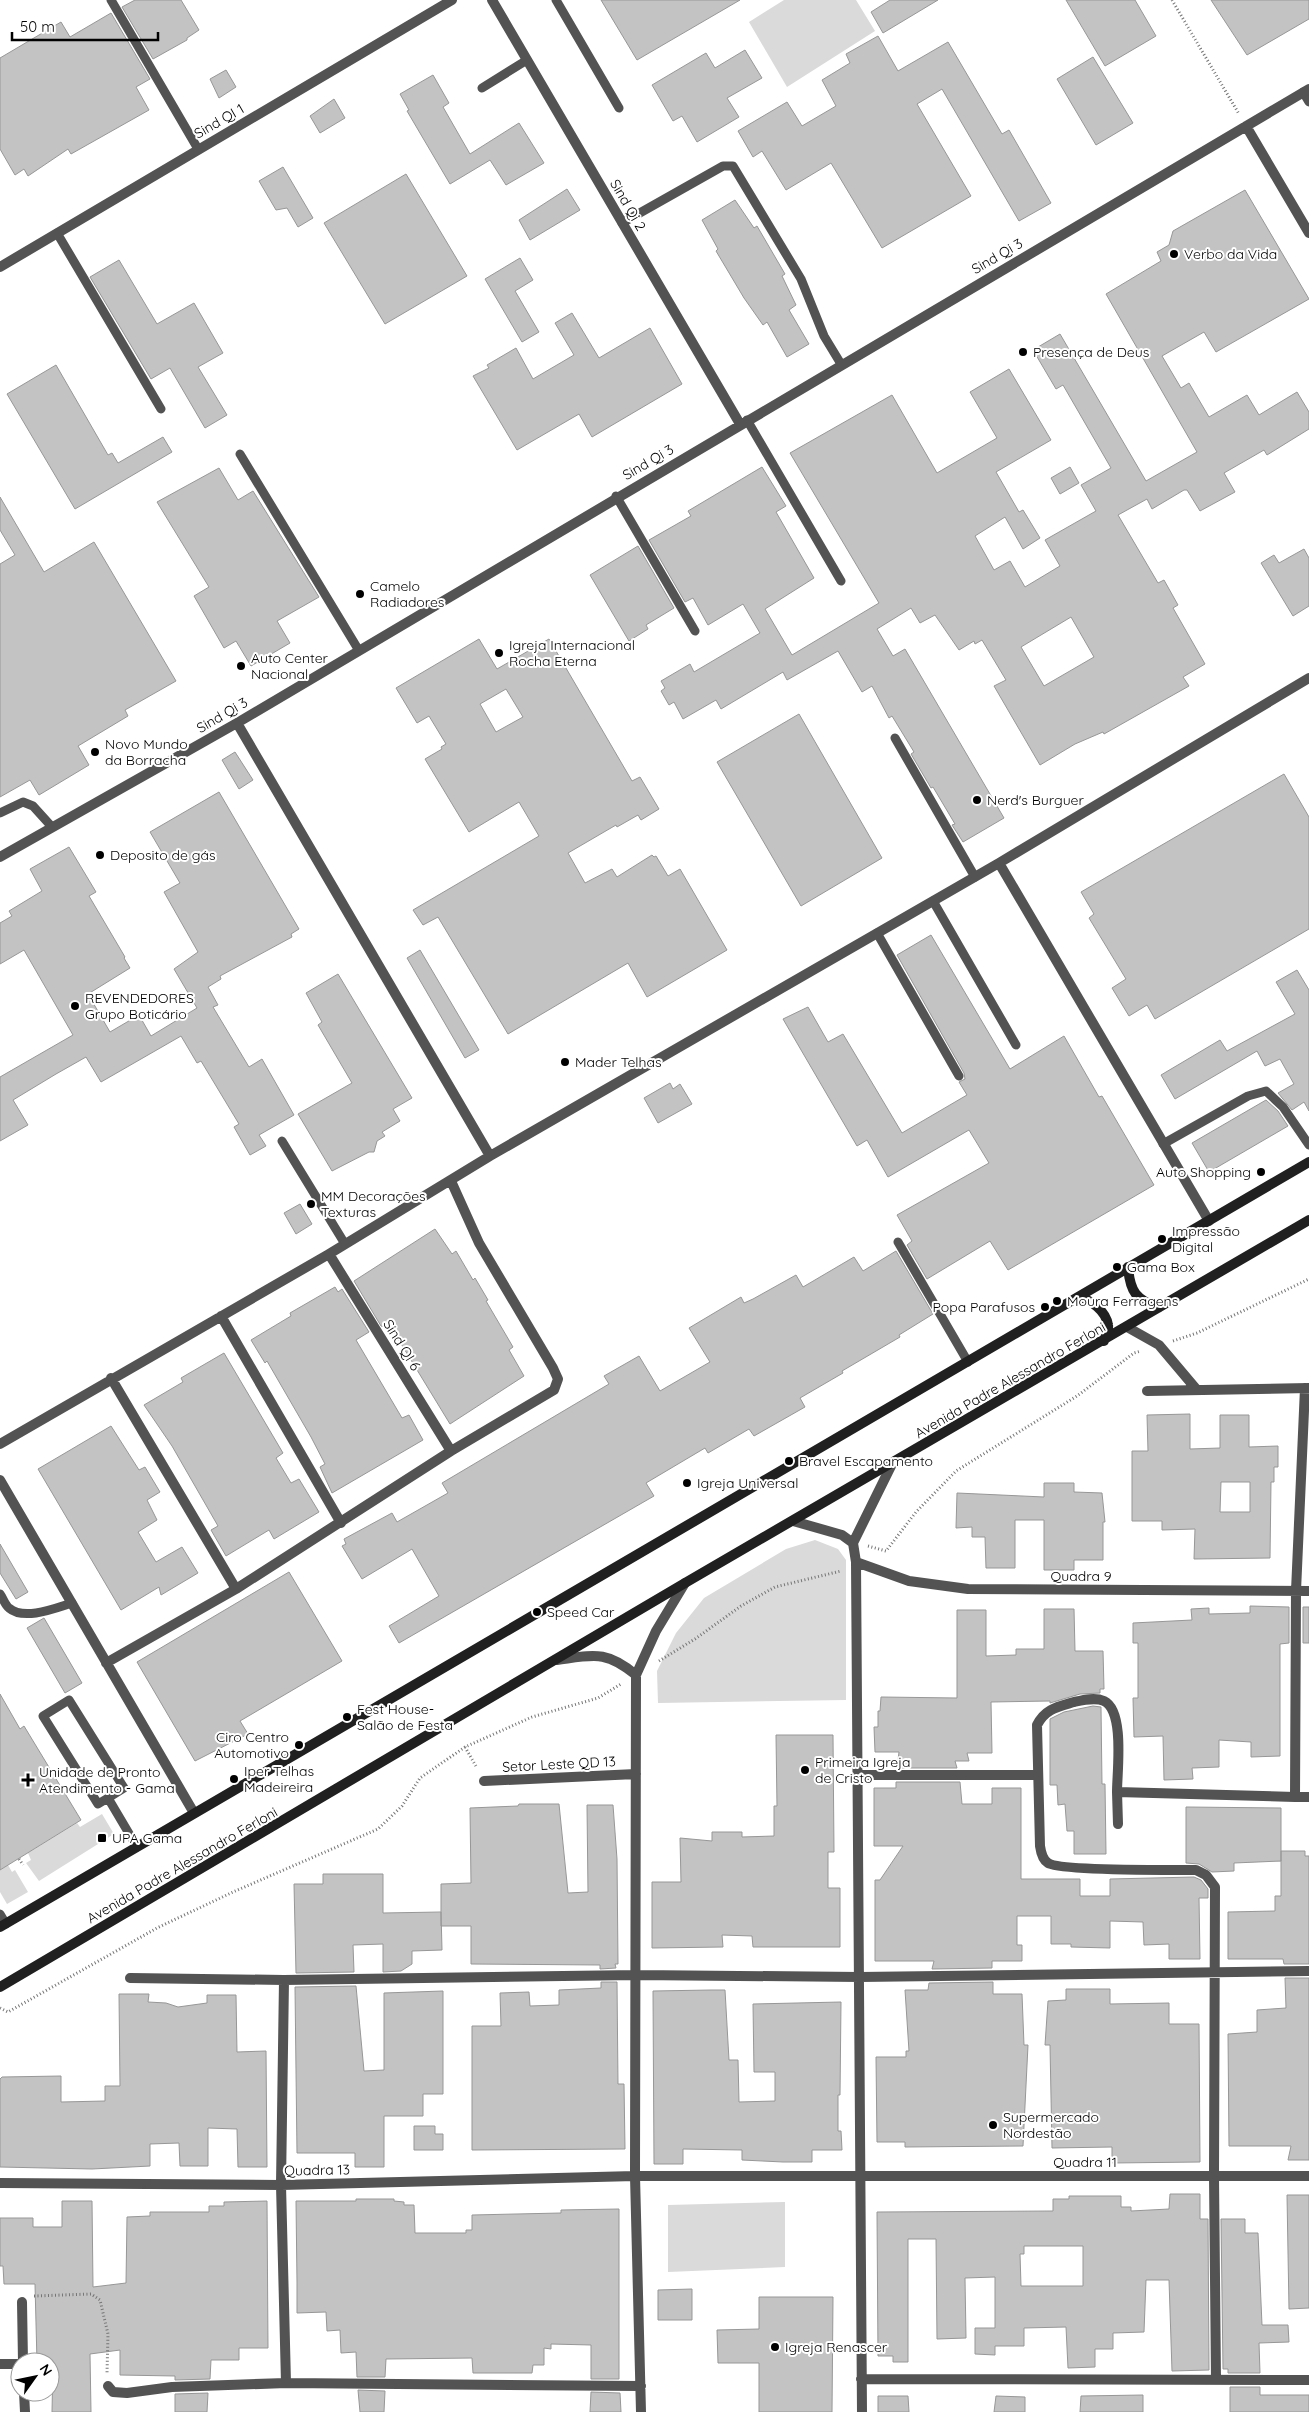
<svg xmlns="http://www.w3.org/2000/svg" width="1309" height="2412" font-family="Quicksand,sans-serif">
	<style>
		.green { fill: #dadada }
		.building { fill: #c3c3c3; stroke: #979797; fill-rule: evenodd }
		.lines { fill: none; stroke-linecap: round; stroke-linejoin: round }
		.path { stroke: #757575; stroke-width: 3; stroke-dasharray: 1 2.5; stroke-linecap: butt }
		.lane { stroke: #535353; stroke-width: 9 }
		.street { stroke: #535353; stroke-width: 10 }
		.secondary { stroke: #202020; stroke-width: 10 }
		.poi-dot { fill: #000; stroke: #fff; stroke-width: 2 }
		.labels { text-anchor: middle; stroke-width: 4; stroke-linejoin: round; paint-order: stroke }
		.street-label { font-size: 14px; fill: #000; stroke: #fff }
		.poi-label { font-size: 14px; fill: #000; stroke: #fff; text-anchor: start }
	</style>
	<rect width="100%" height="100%" fill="#fff"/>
	<!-- green -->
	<path class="green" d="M784,0h72l19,31 -88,56 -38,-65z
		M815,1540l23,9 8,11v140l-188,3 -1,-32 19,-38 28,-35 82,-49z
		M102,1814l12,20 -75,47 -13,-18 5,-3 -3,-7 49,-30 3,4z
		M8,1865l4,7 3,-2 13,22 -21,12 -7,-12v-22z
		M785,2202v65l-117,5v-67z"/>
	<!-- building -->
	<path class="building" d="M135,0h46l18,30 -12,8v2l-34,19 -31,-52z
		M601,0h139l-103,60z
		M890,0h48l-55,33 -12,-21z
		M1066,0h69l21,36 -51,30z
		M1211,0h98v19l-62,36z
		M111,13l39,66 -14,8 13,23 -78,44 -3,-5 -40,27 -4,-7 -9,6 -15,-26v-91l61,-36 9,15z
		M878,36l20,35 50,-29 54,92 7,-4 42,73 -32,18 -77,-132 -25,15 54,92 -89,52 -51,-85 -45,27 -24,-39 -9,6 -15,-26 49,-29 15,24 34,-20 -14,-26 28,-17 -4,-9z
		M745,50l17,28 -35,20 12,19 -42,25 -15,-26 -9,5 -21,-36 54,-32 9,15z
		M1093,57l40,66 -37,22 -39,-66z
		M226,70l10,17 -17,11 -9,-19z
		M433,75l16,28 -6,4 27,47 49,-31 25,40 -38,22 -16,-25 -40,24 -43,-73 2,-1 -9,-16z
		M334,99l11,19 -25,15 -10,-17z
		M283,167l30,51 -15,9 -11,-19 -11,2 -17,-29z
		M406,174l61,102 -82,48 -61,-101z
		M567,189l13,21 -50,30 -11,-20z
		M1245,190l64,109 -93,53 -12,-20 -42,24 19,32 8,-5 20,34 38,-22 12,20 38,-23 12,20v17l-42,26 -3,-5 -40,23 11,19 -35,19 -13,-21h-3l-32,19 -5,-10 -29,16 40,68 6,-3 14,25 -5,3 32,56 -22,13 6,9 -85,48 -1,-2 -28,12 -35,21 -46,-79 12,-6 -24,-40 -7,4 -1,-3 -15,9 -24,-35 -15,8 -9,-15 -34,21 16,27 12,-7 99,169 -41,24 -11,-17 3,-1 -22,-37 -2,1 -20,-34 3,-2 -22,-36 -3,2 -17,-32 -10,6 -24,-41 -51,29 -4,-8 -62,37 -5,-9 -33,19 -9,-17 -5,3 -8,-14 4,-3 -4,-7 29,-17 4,8 66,-39 -17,-29 -35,21 -15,-27 -8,4 -36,-62 42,-24 -3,-5 74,-44 24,39 -10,6 38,66 -49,31 27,46 87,-52 -89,-150 102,-58 45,78 60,-35 -27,-46 39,-23 42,71 -55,32 23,40 4,-2 17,28 -17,11 -18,-32 -30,19 19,34 16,-9 15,26 35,-21 -15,-26 51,-29 -15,-26 30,-17 -48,-83 -7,4 -23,-39 27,-16 86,147 51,-29 -91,-158 55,-33 -4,-9 12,-7 4,-14zM1071,617l23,40 -50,29 -23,-39z
		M735,200l19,28 3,-2 28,48 -3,2 14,29 -7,5 20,34 -22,13 -20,-35 -4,3 -19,-27 -28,-47 2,-2 -16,-29z
		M520,258l13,22 -18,11 24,41 -17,10 -37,-63z
		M119,260l38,64 37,-21 29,50 -25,14 29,48 -22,13 -35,-60 -19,11 -61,-102z
		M572,313l27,45 51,-30 32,56 -90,53 -13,-23 -62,36 -44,-74 16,-8 -2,-3 29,-17 17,31 41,-24 -19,-32z
		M56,365l52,90 4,-2 6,10 45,-26 9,15 -97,57 -68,-115z
		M1070,467l9,16 -19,11 -9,-16z
		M219,468l19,32 15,-9 66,106 -42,24 13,22 -39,23 -15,-25 -12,7 -30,-52 15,-9 -52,-85z
		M0,497l44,75 50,-30 82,139 -51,29 3,6 -50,30 11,19 -50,30 -9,-15 -30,17v-233l15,-9 -15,-25z
		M638,546l36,62 -28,17 2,4 -19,12 -39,-66z
		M1304,549l5,9v48l-16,10 -32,-53 13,-8 5,8z
		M479,639l18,30 52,-30 83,142 8,-4 19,32 -18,11 -3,-5 -21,12 -1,-2 -48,28 17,30 27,-14 5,8 35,-22 2,2 2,-1 12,20 12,-7 47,81 -80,47 -19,-34 -120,71 -70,-117 -15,8 -10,-15 126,-74 -20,-34 -50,30 -44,-73 17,-10 -1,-2 5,-3 -17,-28 -12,7 -21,-35zM506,689l17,28 -27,15 -16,-28z
		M799,714l83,144 -81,48 -84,-144z
		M235,752l18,28 -14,9 -17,-29z
		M1284,774l25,43v112l-154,90 -8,-14 -18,11 -17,-28 14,-9 -37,-61 5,-4 -13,-22z
		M219,792l80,137 -8,5 1,3 -72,39 1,3 -13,8 10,18 -5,2 36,60 13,-8 32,56 -35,20 7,11 -16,9 -16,-28 5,-3 -38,-63 -4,2 -16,-27 -80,46 -15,-25 -30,17 -43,26 15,25 -28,16v-64l73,-42 -49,-85 -24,14v-41l12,-7 -3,-5 33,-20 -12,-22 39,-22 27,45 -7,4 36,61 -1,1 6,10 -42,26 22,38 29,-17 12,21 46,-28 -23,-39 24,-17 -34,-60 16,-9 -30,-51z
		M931,935l79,134 54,-33 35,61 3,-1 52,89 -146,85 -18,-29 -63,38 -20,-34 5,-4 -15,-26 92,-52 -20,-33 -81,47 -21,-37 -10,6 -74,-127 25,-12 20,35 15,-8 59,99 65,-38 -8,-13 6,-3 -1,-6 -67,-118z
		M420,950l59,100 -14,8 -58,-100z
		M1297,970l12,20v121l-5,-9 -12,8 -14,-17 16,-9 -14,-25 -15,7 -8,-15 -82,48 -14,-24 59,-35 7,11 68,-37 -19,-32z
		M338,974l74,124 -19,11 7,12 -18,11 3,4 -8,5 -3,11h-5l-37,19 -34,-57 54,-31 -34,-58 4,-3 -16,-29z
		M670,1083l3,6 7,-5 12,20 -34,19 -14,-25z
		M1266,1100l12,11 10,15 -79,46 -17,-29z
		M300,1204l12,20 -16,10 -12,-21z
		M435,1229l17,25 4,-3 17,29 2,-2 13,22 -2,1 27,46 -4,3 15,26 -74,48 -61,-100 -5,3 -3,-1 -27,-45z
		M896,1251l37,63 -34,21 1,2 -58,34 1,2 -43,25 5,9 -51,29 -5,-7 -41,24 -3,-5 -59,35 8,13 -255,147 -10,-17 50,-30 -27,-47 -50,30 -20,-33 4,-2 -2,-5 48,-26 5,9 51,-29 -6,-10 167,-99 -5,-8 35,-20 21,35 50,-29 -21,-34 52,-31 3,6 9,-4 43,-24 7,12 51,-30 9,14z
		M335,1287l3,5 4,-3 27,43 -13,8 46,78 7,-3 14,25 -91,53 -12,-26 5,-3 -14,-27 -44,-76 -2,2 -14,-23 40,-24 -1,-3z
		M224,1353l59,100 -7,5 15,25 8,-4 20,33 -45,27 -5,-9 -43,26 -15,-26 7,-4 -46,-80 -28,-41 39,-23 -2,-4z
		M1190,1414v35l30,-1v-33h29v32l29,-1v21h-4v15h-3l-1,76 -76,1 1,-30 -33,1v-9h-30v-70h16l-1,-36zM1221,1482h29v30h-30z
		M111,1426l28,44 6,-3 15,25 -13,8 10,20 -19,12 18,30 26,-15 16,26 -37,22 -2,-8 -38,23 -83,-141z
		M1044,1483h30v9l28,1 3,29h-2v38h-29v10h-30v-50h-29v48h-29l-1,-31h-13v-10l-16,1 1,-35 87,4z
		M0,1544l28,48 -12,7 -16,-26z
		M289,1572l53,89 -102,60 8,13 -53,27 -58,-99z
		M1250,1606l39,1v36l-9,1v112l-29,1v-15l-32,-2v27l-27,1 1,11 -29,1 -1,-44 -29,1 -1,-39h5v-55h-5v-20l59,-3 -1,-11 18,-1v6l41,-1z
		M1303,1607h6v36h-6z
		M1044,1609h30l1,42h28l1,38h-4v4l-20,1 -30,9v-2l-59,1 1,51h-25l2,8h-14l2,7h-60l2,-16h-24l-1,-25h4v-16h2l1,-14 76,1v-88h29v46l30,-1v-6h28z
		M44,1618l38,65 -17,10 -38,-65z
		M0,1694l20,35 4,-3 57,94 -81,50z
		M1093,1706l8,1 1,77h3l1,70h-32v-23h-7l-2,-27 -7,1 -1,-20h-7v-66l14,-7z
		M776,1735h57l1,117h-6v36h12v59h-87l-1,-11 -30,-1 1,12 -71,1v-66h29l-1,-44 32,3v-9h30v5l32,-1v-30h3z
		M896,1782h64l2,22h30v-16h29v91h59v17h30v-17l84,-2 7,3 7,9v9h-9l1,61h-31v-15l-25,1 -1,-23 -33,-1v27l-39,-1v-3h-20v-28h-34v29h5v16h-30v7l-60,1 2,-8h-59v-81h5l23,-34h-29v-58h22z
		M519,1804h40l9,89 20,-1 -1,-87h26l4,54 1,105h-3l1,4 -16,1v-4l-129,-1v-38h-30v-42l30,-1 -1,-75 48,-2z
		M1186,1807l95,1v53l-47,2v8l-22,1 -13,-8 -13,-1z
		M1281,1851h24v5h4v108h-25l-1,-5h-55v-47l47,-1v-15h6z
		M323,1874h60v39l58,-1 1,38 -30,1v13l-11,7 -18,1v-28l-30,1 1,27 -58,1 -2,-89h29z
		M1285,1978h24v182h-21l3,-14h-62l-1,-112 29,-2v-22l29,-2z
		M601,1982h16l1,102h6l1,65 -153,1v-124h29l-1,-33 29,-1 1,14 29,-1v-15l42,-2z
		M993,1982v12h29l2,51h4l-5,101 -118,1v-5h-28l-1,-85h30v-6h3l-4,-61h23l1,-7z
		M356,1986l8,85 20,-1v-77l59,-2v103h-20v22h-39v51h-29v-14h-58l-2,-166z
		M1066,1989h44v15l59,-1v21h30l1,138 -88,1v-16l-60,1 -2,-103h-5l3,-44 18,-1z
		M711,1990h14l4,70h9l1,42 36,-1v-29h-21l-1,-68 88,-2 -1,93h-2v36h3l1,19h-30v12h-29l-41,-2v-10l-59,-1v15h-29l-1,-173z
		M119,1994h30l-1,8 18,1 12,4 29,-4v-8h29l1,57 29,-1 1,116h-29l-1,-38 -29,-1v38h-28l-1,-23 -29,1v22l-58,3 -92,-2v-88l2,-2 59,-1v26l44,-1v-15h15z
		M414,2126h21v8h8v16h-29z
		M1170,2194h30v25h8l1,151 -37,1 -3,-91h-23l-2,52 -31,1v16h-18v18l-27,1 -2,-41 -42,1v18h-29v9l-20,-1v-26h20v-51l-30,1 1,60 -29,1 -1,-100h-28v123h-15v-6h-15l-1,-144 176,-1v-12h16v-3h52v11h10v4l38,-2zM1024,2246h59v40h-62l-1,-32h4z
		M1287,2195h22v113l-20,1z
		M356,2199h38v2l10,1v3h10l1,28h51v-3h6v-15l89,-2v-3l58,-1v170h-28v-34l-40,-1v5l-7,-1v17h-11l-1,8h-59l-1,-15 -86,1 -1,18h-28l-1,-25 -15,1 -1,-23 -13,1 -1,-19 -29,1v-31l-1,-81h60z
		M62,2201h30l1,86 33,-4 1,-66 23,-1v-4h59v-6h15v-4l43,-1 1,147h-29v12h-28l-1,19 -35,1v-4l-55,-1v-25l-30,4 1,58h-39l1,-50h-16l-2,-78h-31l-1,-18h-3v-48h33v9h29z
		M1221,2219h24v14h13l4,92h26l1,17 -30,1 1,30h-32v-4h-5z
		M692,2289v31h-34v-30z
		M759,2297h74l-1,115h-73v-49h-41l-1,-33 42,-1z
		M1230,2387h30v8h49v17h-79z
		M358,2390l27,1 -1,21h-24z
		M591,2392l29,1 1,19h-31z
		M208,2393l-1,19h-32v-18z
		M1143,2395v17h-63l1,-16z
		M878,2396h30l1,16h-31z
		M996,2396l29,1v15h-31z"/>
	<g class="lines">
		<!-- path -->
		<path class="path" d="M1172,0l67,114
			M1173,1341l24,-8 112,-54
			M868,1546l18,5 30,-39 40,-41 121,-75 57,-43 7,-2
			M659,1661l36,-22 46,-33 34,-19 66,-16
			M465,1747l12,21
			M19,1859l4,6
			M0,2008l8,4 149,-84 76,-36 145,-63 24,-23 18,-28 45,-31 67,-30 66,-19 23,-14
			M34,2296l57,-2 9,6 8,34 -1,39"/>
		<!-- lane -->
		<path class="lane" d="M111,0l87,149
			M556,0l63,108
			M482,88l45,-28
			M1303,92l6,10
			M622,223l101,-57h10l68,113 23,57 17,28
			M57,233l104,176
			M747,420l94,161
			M240,454l118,195
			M616,496l79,135
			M895,738l80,139
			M0,813l23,-11 10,4 19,21
			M933,901l83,144
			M877,933l82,143
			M282,1141l63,103
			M1163,1144l85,-48 18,-5 17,16 26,38
			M898,1242l70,120
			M0,1594c3,4 5,11 9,14 15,13 47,0 63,-5
			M108,1798l-10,6 -55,-88 26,-16 55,88 -16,10 29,49
			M0,1914l6,10"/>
		<!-- street -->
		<path class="street" d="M492,0l248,424
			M1246,126l63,107
			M0,267l452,-267
			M237,723l253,433
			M0,857l237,-134 1072,-634
			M999,863l210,358
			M329,1254l122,197
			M221,1316l120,207
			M1127,1327l32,18 38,45
			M111,1378l125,211
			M1147,1391l162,-3
			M0,1444l329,-190 161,-98 509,-293 310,-185
			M0,1480l194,333
			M793,1521l49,14 11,8 39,-79
			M853,1543l3,19 6,850
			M856,1562l53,19 59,8 341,2
			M557,1660c37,-5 49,-10 79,15l20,-44 29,-48
			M106,1663l130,-74 215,-138 103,-61 4,-11 -5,-11 -74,-125 -28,-62
			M636,1675l-1,501 6,236
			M857,1775h181
			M484,1781l152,-7
			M1117,1792l1,32
			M1295,1797h14
			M130,1978l154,2 353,-5 223,2 449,-6
			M284,1980l-3,205 5,198
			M0,2183l281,2 354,-9h674
			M22,2302l1,60
			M0,2364h20
			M861,2379l448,1
			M1216,2380l-2,-204 1,-289 -9,-12 -10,-5c-22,0 -137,1 -148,-7 -5,-3 -7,-10 -8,-17l-3,-121c8,-16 20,-18 37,-23 9,-2 21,-5 30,-1 21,10 13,71 13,91l178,5 1,-206 9,-203
			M108,2386l5,6 14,1 45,-6 114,-4 355,3
			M24,2392l1,20"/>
		<!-- secondary -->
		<path class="secondary" d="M1128,1267c2,25 8,32 30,41
			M1079,1297c12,3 27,14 29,28 1,4 -2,11 -4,16
			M0,1927l1309,-765
			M0,1987l685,-404 624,-363"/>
	</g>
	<!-- markers -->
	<g class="poi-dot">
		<circle cx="1174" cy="254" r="5"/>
		<circle cx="1023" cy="352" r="5"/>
		<circle cx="360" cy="594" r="5"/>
		<circle cx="499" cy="653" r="5"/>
		<circle cx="241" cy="666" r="5"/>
		<circle cx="95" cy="752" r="5"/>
		<circle cx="977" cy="800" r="5"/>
		<circle cx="100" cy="855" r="5"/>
		<circle cx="75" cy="1006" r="5"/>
		<circle cx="565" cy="1062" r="5"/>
		<circle cx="1261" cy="1172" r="5"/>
		<circle cx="311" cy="1204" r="5"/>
		<circle cx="1162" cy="1239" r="5"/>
		<circle cx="1117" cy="1267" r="5"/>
		<circle cx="1057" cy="1301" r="5"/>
		<circle cx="1045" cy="1307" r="5"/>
		<circle cx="789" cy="1461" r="5"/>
		<circle cx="687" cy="1483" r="5"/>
		<circle cx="537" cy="1612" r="5"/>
		<circle cx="347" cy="1717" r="5"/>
		<circle cx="299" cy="1745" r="5"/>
		<circle cx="805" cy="1770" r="5"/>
		<circle cx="234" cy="1779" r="5"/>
		<path d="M25.5 1772.5h5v5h5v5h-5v5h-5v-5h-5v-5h5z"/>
		<rect x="97" y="1833" width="10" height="10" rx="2.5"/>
		<circle cx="993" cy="2125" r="5"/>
		<circle cx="775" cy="2347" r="5"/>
	</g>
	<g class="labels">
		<!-- street labels -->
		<g class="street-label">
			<text transform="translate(219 121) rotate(-30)" y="5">Sind QI 1</text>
			<text transform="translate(628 205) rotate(60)" y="5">Sind Qi 2</text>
			<text transform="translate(997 256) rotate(-30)" y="5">Sind Qi 3</text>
			<text transform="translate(648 462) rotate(-30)" y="5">Sind Qi 3</text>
			<text transform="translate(222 715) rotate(-30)" y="5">Sind Qi 3</text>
			<text transform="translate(402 1345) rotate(58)" y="5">Sind QI 6</text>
			<text transform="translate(1010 1380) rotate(-30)" y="5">Avenida Padre Alessandro Ferloni</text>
			<text x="1081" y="1581">Quadra 9</text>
			<text transform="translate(559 1764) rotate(-3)" y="5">Setor Leste QD 13</text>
			<text transform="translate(182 1865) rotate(-30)" y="5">Avenida Padre Alessandro Ferloni</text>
			<text x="1085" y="2167">Quadra 11</text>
			<text transform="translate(317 2170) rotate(-1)" y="5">Quadra 13</text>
		</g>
		<!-- poi labels -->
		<g class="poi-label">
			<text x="1184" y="259">Verbo da Vida</text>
			<text x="1033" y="357">Presença de Deus</text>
			<text x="370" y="591">Camelo<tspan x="370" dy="16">Radiadores</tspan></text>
			<text x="509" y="650">Igreja Internacional<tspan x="509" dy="16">Rocha Eterna</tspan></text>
			<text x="251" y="663">Auto Center<tspan x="251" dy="16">Nacional</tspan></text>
			<text x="105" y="749">Novo Mundo<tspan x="105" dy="16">da Borracha</tspan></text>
			<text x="987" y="805">Nerd's Burguer</text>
			<text x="110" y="860">Deposito de gás</text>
			<text x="85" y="1003">REVENDEDORES<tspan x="85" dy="16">Grupo Boticário</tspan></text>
			<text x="575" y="1067">Mader Telhas</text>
			<text x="1251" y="1177" text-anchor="end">Auto Shopping</text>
			<text x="321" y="1201">MM Decorações<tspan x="321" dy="16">Texturas</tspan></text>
			<text x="1172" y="1236">Impressão<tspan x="1172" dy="16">Digital</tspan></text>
			<text x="1127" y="1272">Gama Box</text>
			<text x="1067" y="1306">Moura Ferragens</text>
			<text x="1035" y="1312" text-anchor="end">Popa Parafusos</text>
			<text x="799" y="1466">Bravel Escapamento</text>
			<text x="697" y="1488">Igreja Universal</text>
			<text x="547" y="1617">Speed Car</text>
			<text x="357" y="1714">Fest House-<tspan x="357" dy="16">Salão de Festa</tspan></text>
			<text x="289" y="1742" text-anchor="end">Ciro Centro<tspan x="289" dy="16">Automotivo</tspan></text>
			<text x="815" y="1767">Primeira Igreja<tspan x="815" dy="16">de Cristo</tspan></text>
			<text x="244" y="1776">Iper Telhas<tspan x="244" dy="16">Madeireira</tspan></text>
			<text x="39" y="1777">Unidade de Pronto<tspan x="39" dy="16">Atendimento - Gama</tspan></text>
			<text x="112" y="1843">UPA Gama</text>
			<text x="1003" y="2122">Supermercado<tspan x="1003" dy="16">Nordestão</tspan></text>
			<text x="785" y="2352">Igreja Renascer</text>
		</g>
	</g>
	<!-- north arrow -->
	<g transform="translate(35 2377) rotate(57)"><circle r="24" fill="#ffffff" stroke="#999999"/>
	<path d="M0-4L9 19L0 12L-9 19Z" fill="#000000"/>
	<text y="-8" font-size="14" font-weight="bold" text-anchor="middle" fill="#000000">N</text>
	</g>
	<!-- scale -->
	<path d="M12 32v8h146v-8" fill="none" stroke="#000000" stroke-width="2.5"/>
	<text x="20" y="32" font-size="15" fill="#000000" stroke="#ffffff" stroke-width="4" paint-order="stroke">50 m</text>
</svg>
